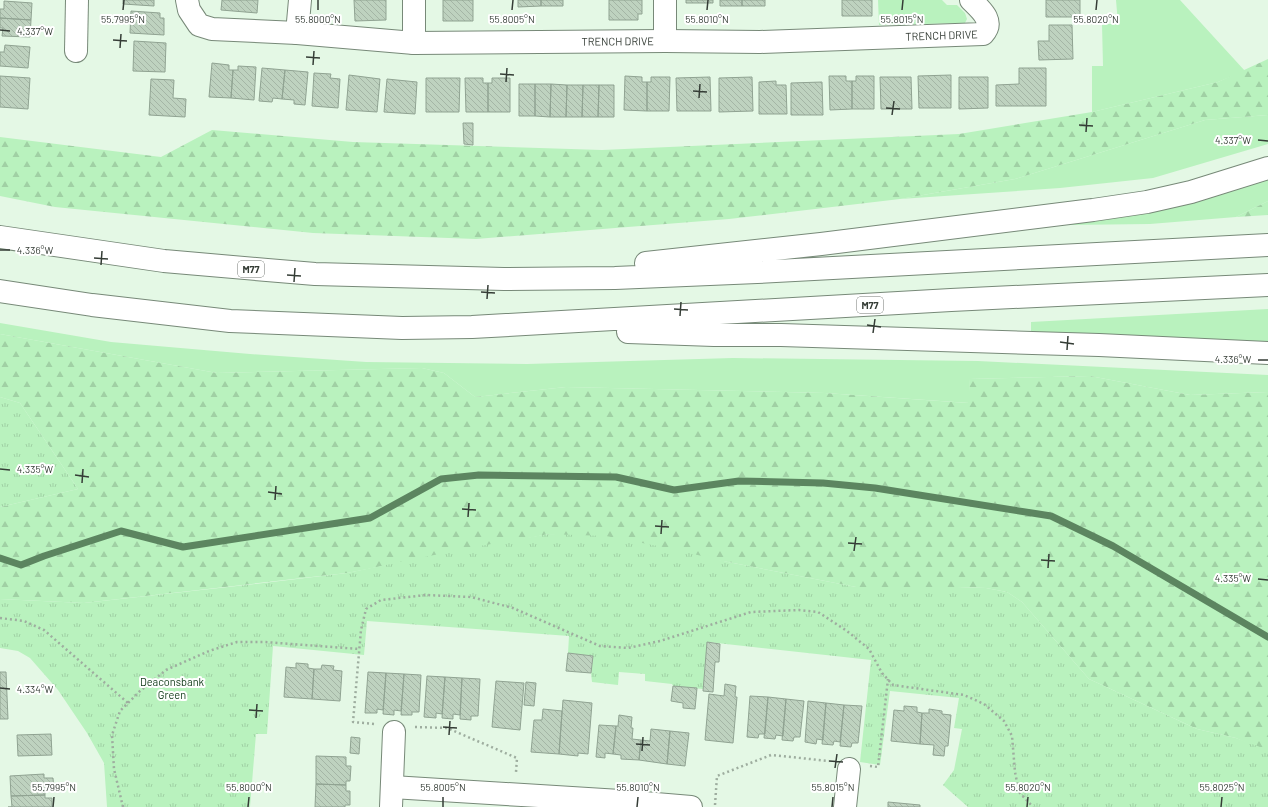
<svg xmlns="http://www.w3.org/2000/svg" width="1268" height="807" font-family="Barlow,sans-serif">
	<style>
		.grass { fill: #b9f2be }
		.forest { fill: url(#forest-firs) }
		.park { fill: url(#park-tufts) }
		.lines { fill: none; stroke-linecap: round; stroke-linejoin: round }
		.stream { stroke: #5c8560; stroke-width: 7 }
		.building { fill: url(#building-back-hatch); stroke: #90a392 }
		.minor-casing { stroke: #778978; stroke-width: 24 }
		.motorway-casing { stroke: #778978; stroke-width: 24 }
		.path { stroke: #9ead9f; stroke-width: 2.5; stroke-dasharray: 2 3; stroke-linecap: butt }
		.minor { stroke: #fff; stroke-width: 22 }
		.motorway { stroke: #fff; stroke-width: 22 }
		.ticks { fill: none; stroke: #353d36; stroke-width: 1.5 }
		.labels { text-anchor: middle; stroke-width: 4; stroke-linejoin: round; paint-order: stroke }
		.shield { fill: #fff; stroke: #727772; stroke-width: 1 }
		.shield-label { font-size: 10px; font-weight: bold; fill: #353d36 }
		.street-label { font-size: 11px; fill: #353d36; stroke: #fff }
		.park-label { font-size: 11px; fill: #0e3816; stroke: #fff }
		.ticks-label { font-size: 10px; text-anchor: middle; fill: #353d36; stroke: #fff; stroke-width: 4; stroke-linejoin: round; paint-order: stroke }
	</style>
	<defs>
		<pattern id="forest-firs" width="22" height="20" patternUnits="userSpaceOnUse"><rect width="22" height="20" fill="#b9f2be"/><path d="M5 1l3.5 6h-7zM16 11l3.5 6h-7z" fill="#a0d0a4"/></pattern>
		<pattern id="park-tufts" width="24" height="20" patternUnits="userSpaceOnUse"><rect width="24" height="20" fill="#b9f2be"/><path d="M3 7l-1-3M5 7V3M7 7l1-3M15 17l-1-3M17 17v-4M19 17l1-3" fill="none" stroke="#a0d0a4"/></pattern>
		<pattern id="building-back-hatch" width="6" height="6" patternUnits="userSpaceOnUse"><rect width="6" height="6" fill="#bed2bf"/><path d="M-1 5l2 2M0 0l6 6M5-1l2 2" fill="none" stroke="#a4b5a5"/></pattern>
	</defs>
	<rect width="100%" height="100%" fill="#e4f8e5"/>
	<!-- grass -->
	<path class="grass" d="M878,0h64l5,5h10l8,8 2,6 -2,4 -86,2z
		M1116,0h64l65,71 -27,11 -126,30v-46h11l-1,-42h16z
		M1268,115v29l-115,34 -93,10 -160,11 115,-20 190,-59z
		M1268,178v23l-32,16 -86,7 -83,1 92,-17z
		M1268,309v36l-237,-12v-11z
		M0,323l111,19 139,12 116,8 161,2 206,-6 245,3 290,14v17l-78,3 -100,-19 -120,3 -1,24 -144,-10 -259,-6 -91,10 -31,-24 -22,-5 -205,5 -217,-39z"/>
	<!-- forest -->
	<path class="forest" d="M1268,59v56l-63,5 -190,59 -115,20 -171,20 -253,20 -163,-6 -258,-26 -55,-11v-59l161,20 51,-27 141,12 249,8 357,-16 133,-22 126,-30z
		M1268,201v14l-32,2z
		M0,334l217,39 205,-5 22,5 31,24 91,-10 259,6 143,10 2,-24 120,-3 100,19 78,-3v361l-32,-15 -39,-9 -108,-50 -67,-77 -15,-10 -21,-4 -28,-1h-102l-128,-25 -179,-28 -202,39 -263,30 -84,-4v-92l78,-18 -58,-86 -20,-6z"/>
	<!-- park -->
	<path class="park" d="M0,397l20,6 58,86 -78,18z
		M549,534l57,2 57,11 65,15 128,25h102l28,1 21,4 15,10 67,77 108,50 39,9 32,12v57h-300l-25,-22 11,-15 8,-41 -8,-1 5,-30 -69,-7 -10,74 -20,-3 11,-102 -163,-18 -5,47 -30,-3 -1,-2 -27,-3v-7l-26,-2 -1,13 -26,-3 -1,-9 2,-17 -25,-3 1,-17 -202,-15 -3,34 -91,-9 -6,88h-11l-6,73h-143l-3,-44 -17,-30 -29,-43 -28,-32 -12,-7 -18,-3v-49l84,4 171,-19 92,-11 121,-25z"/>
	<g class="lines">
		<!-- stream -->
		<path class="stream" d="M0,558l21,7 23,-9 77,-25 62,16 187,-29 71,-39 38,-4 137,2 58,13 65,-9 84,2 52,5 176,28 62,30 155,91"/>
	</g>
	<!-- building -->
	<path class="building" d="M123,0h31v6l-31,-2z
		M222,0h36l-1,13 -36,-3z
		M354,0h32v20l-31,1z
		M443,0h30v21h-30z
		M518,0h23v6l-23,1z
		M541,0h22v6h-22z
		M609,0h33v14h-4v6h-29z
		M686,0h27v3h-27z
		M720,0h22v6h-22z
		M742,0h23v6h-23z
		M842,0h30v16h-30z
		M1046,0h34v17h-34z
		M4,1l28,2 -1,17 -31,-2v-9h4z
		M131,11l29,2v5h4v17l-34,-2z
		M0,18l31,2 -1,17 -28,-1 1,-8h-3z
		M1049,25h23l1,34 -34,1 -1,-19h11z
		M134,41l32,2 -1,29 -32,-1z
		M5,45l25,2 -2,21 -28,-2v-14h4z
		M212,63l17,2v5h4l-2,28 -22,-1z
		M238,66l18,1 -2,33 -23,-2 2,-28h5z
		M262,68l23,2 -3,29 -9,-1 -1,4 -13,-1z
		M1019,68h27v38h-50v-21l23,-1z
		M285,70l23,2 -3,33 -11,-1v-4l-12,-1z
		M314,73l17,1 -1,4 10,1 -2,29 -26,-2z
		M349,75l31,4 -3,33 -31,-2z
		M951,75v33h-32l-1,-32z
		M0,76l30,2 -2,31 -28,-2z
		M625,76l17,1v5h5v29l-23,-1z
		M829,76h17v5h6v28l-22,1z
		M856,76h18v33h-22v-28h4z
		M651,77h19l-1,34h-22v-29h4z
		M710,77l1,34h-34l-1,-33z
		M752,77l1,34 -34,1v-34z
		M880,77h31l1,32h-31z
		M959,77h29v31l-29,1z
		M426,78h34l-1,34h-33z
		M465,78h18v5h5v29h-22z
		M492,78h18v34h-22v-29h4z
		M151,79l23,1 -1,18 13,1 -1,18 -36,-2z
		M387,79l30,3 -2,32 -31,-2z
		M776,81v4h10l1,29h-28v-32z
		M822,82l1,33h-32v-32z
		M519,84h16v32h-16z
		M535,84h16l-1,33 -15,-1z
		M551,84l16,1 -1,32h-16z
		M567,85h16l-1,32h-16z
		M583,85h16l-1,32h-16z
		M599,85h15v32h-16z
		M463,123h10v22l-9,-1z
		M707,642l13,2 -1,18h-4l-2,30 -10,-1z
		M568,653l25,3 -2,17 -25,-2z
		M296,663l12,1v4l6,1 -2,30 -28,-2 2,-30 10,1z
		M322,665l12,1 -1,4 9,1 -2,30 -28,-2 2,-30h7z
		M0,672h6l2,47h-8z
		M368,672l18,1 -3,37 -6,-1v4h-12z
		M386,673l18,1 -3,37 -7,-1v5l-11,-1z
		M404,674l17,1 -2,37h-7v3h-11z
		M427,676l18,1 -3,37 -6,-1v5l-12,-1z
		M445,677l17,1 -2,37 -7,-1v5l-11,-1z
		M462,678l18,1 -2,37h-7v4l-11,-1z
		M496,681l28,2 -4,47 -28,-3z
		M526,682l10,1 -2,23 -10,-1z
		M725,684l11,2 -1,11h2l-4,46 -28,-3 4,-46 15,2z
		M673,686l24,2 -2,21 -12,-1v-5l-12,-2z
		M750,696l18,1 -3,37h-6l-1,4 -11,-1z
		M768,697l18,2 -3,37 -7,-1 -1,4 -11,-1z
		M786,699l18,2 -4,36h-6l-1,4 -11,-1z
		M563,700l29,3 -4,51 -10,-1v3l-19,-2z
		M808,701l18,2 -3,37 -6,-1 -1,5 -11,-2z
		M826,703l18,2 -4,37 -6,-1 -1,4 -11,-1z
		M844,705l18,1 -4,37h-6l-1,4 -11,-1z
		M904,706l13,1v5l5,1 -2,31 -29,-3 3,-31 10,1z
		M543,709l19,2 -3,43 -28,-2 3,-32h8z
		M929,709l13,2v3l9,1 -3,31h-3l-1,10 -11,-1 1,-10 -14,-1 2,-31h7z
		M619,715l13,2 -1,11h2l-1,11 9,1 -2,20 -18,-1v-4l-8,-1 3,-28h2z
		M599,725l17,1 -3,28 -8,-1v5l-9,-1z
		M651,729l19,2 -3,33 -28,-4 2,-20 9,1z
		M670,731l19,2 -4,33 -18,-2z
		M51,734l1,21 -34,1 -1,-21z
		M351,737l9,1 -1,16 -9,-1z
		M316,756l30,1v9h5l-1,15h-4v4l-30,-1z
		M44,774v4h9l1,12h-9v5l-34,1 -1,-20z
		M316,784l30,1v6h4v14h-5v2h-30z
		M45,795v3h7v9h-44h4l-1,-11z
		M888,802l32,3v2h-32z"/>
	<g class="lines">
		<!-- minor casing -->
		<g class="minor-casing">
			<g id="minor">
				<path id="s1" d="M187,0l2,10 10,15 13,4 85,4 117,10 251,-2 95,1 223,-8c12,-13 -2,-24 -12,-34"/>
				<path d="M665,0v41"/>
				<path d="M297,33l3,-33"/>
				<path d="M414,43v-43"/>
				<path d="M76,51l1,-51"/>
				<path d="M392,787l228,14 71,6"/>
				<path d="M391,807l3,-75"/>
				<path d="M845,807l4,-38"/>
			</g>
		</g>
		<!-- motorway casing -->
		<g class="motorway-casing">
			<path id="motorway" d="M0,237l164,24 103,9 48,4 189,5 111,-1 142,-6 511,-27
				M646,263l175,-19 272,-34 54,-8 44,-10 77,-24
				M0,291l92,14 138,16 172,7 70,-1 479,-27 317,-15
				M628,332l86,3h67l318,10 169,8"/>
		</g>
		<!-- path -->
		<path class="path" d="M0,618l24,3 20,9 84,73
			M374,724l-21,-2 8,-92 5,-21 15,-9 45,-5 45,2 42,11 87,38 28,2 32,-7 91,-29 48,-2 19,2 29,19 22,18 13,24 11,12 71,10 20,9 20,17 8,15 3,36 4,20 14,15
			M415,727l32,1 70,30 -1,14
			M870,766l8,1 10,-88
			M715,805l2,-29 54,-21 58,6
			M123,807l-9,-38 -2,-34 8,-24 20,-20 26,-21 43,-19 28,-9h28l94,7"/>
		<!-- minor -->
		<use href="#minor" class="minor"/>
		<!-- motorway -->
		<use href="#motorway" class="motorway"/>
	</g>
	<!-- ticks -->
	<path class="ticks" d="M123,10l1,-10M318,10v-10M512,10l1,-10M707,10l1,-10M902,10l1,-10M1096,10l1,-10M0,30l10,1M113,40l14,1M120,48l1,-14M306,57l14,1M313,65l1,-14M500,74l14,1M506,82l1,-14M693,91l14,1M699,98l1,-14M886,108l14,1M892,115l2,-14M1079,125l14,1M1086,132l1,-14M1258,140l10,1M0,250h10M94,258l14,1M101,265l1,-14M287,275l14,1M294,282l1,-14M481,292l14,1M487,299l1,-14M674,309l14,1M680,316l1,-14M867,325l14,2M873,333l2,-14M1060,342l14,2M1067,350l1,-14M1258,360h10M0,469l10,1M75,475l14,2M82,483l1,-14M268,492l14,2M275,500l1,-14M462,509l14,1M468,517l1,-14M655,526l14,1M661,534l1,-14M848,543l14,1M854,551l2,-14M1041,560l14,1M1048,568l1,-14M1258,579l10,1M0,688l10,1M249,710l14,1M256,718l1,-14M443,727l14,1M449,735l1,-14M636,744l14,1M642,751l1,-14M829,761l14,1M835,768l2,-14M53,807l1,-10M248,807l1,-10M443,807v-10M637,807l1,-10M832,807l1,-10M1027,807l1,-10M1221,807l1,-10"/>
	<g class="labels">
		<!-- shield labels -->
		<g class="shield">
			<rect x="238" y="261" width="26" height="16" rx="3"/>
			<rect x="857" y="297" width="26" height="16" rx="3"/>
		</g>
		<g class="shield-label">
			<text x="251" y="273">M77</text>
			<text x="870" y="309">M77</text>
		</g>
		<!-- street labels -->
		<g class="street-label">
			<text dy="4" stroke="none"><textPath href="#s1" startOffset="772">TRENCH DRIVE</textPath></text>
			<text dy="4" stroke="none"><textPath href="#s1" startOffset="448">TRENCH DRIVE</textPath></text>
		</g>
		<!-- park labels -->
		<g class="park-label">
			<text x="172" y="686">Deaconsbank<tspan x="172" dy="13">Green</tspan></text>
		</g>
	</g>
	<g class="ticks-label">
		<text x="123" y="23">55.7995°N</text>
		<text x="318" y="23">55.8000°N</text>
		<text x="512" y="23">55.8005°N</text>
		<text x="707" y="23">55.8010°N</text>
		<text x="902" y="23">55.8015°N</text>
		<text x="1096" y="23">55.8020°N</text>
		<text x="35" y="35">4.337°W</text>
		<text x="1233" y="144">4.337°W</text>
		<text x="35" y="254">4.336°W</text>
		<text x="1233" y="363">4.336°W</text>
		<text x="35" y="473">4.335°W</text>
		<text x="1233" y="582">4.335°W</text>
		<text x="35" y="693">4.334°W</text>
		<text x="54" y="791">55.7995°N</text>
		<text x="249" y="791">55.8000°N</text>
		<text x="443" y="791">55.8005°N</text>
		<text x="638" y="791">55.8010°N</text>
		<text x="833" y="791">55.8015°N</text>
		<text x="1028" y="791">55.8020°N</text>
		<text x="1222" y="791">55.8025°N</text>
	</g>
</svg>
